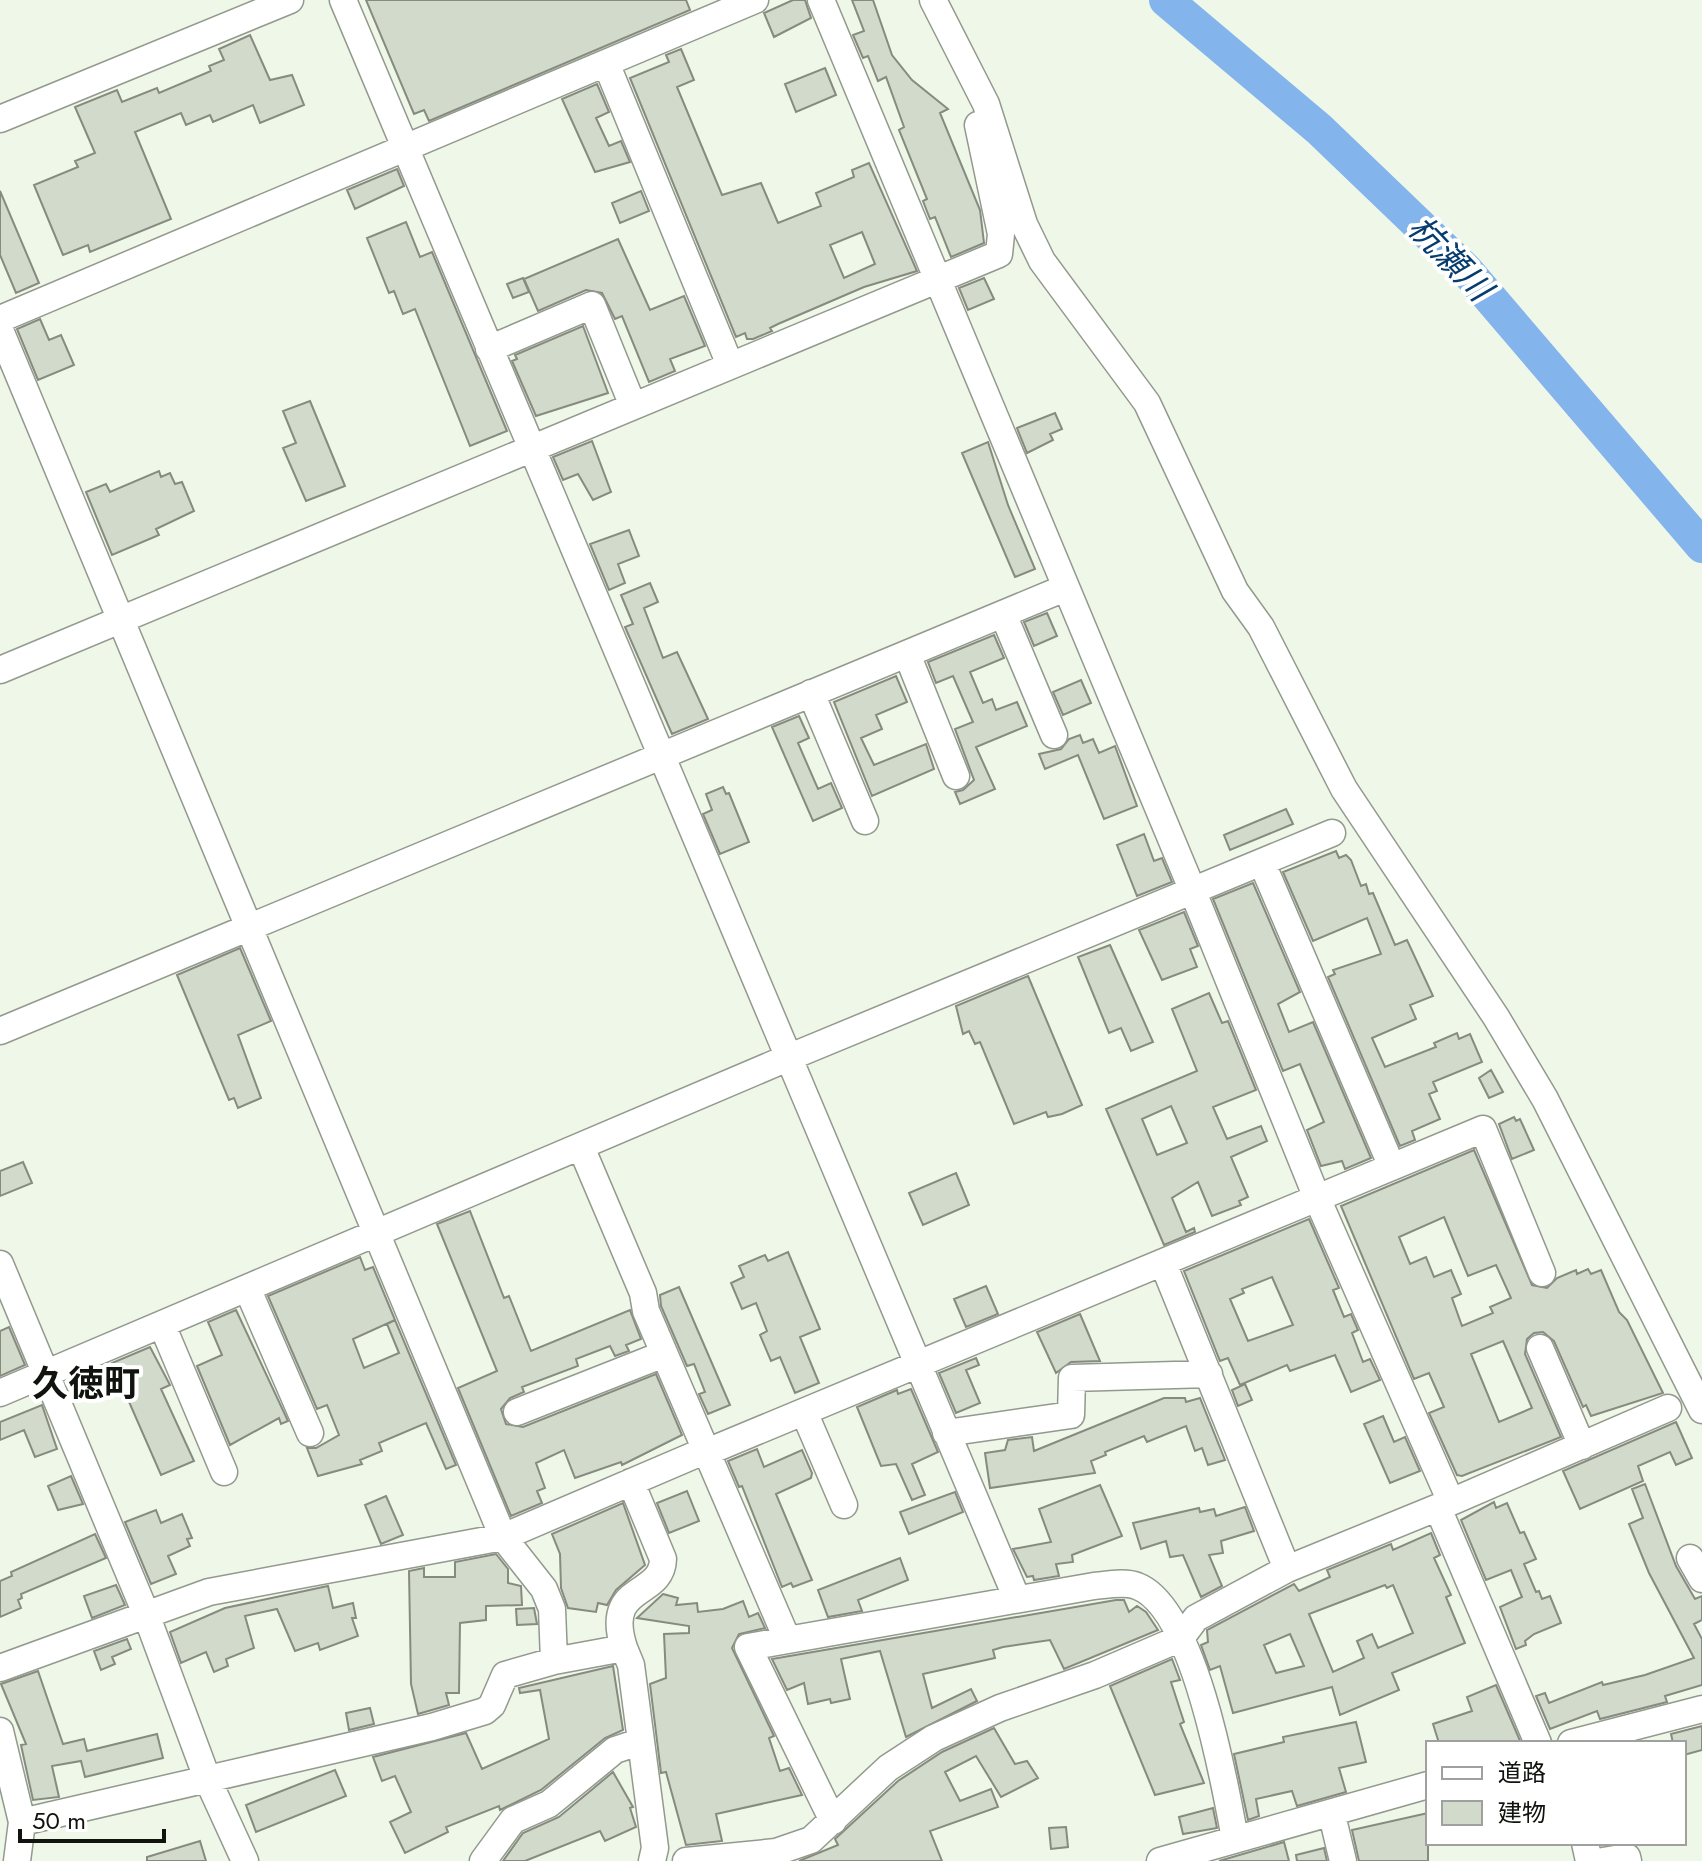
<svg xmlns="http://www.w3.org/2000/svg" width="1702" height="1861" font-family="Jost,'Noto Sans JP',sans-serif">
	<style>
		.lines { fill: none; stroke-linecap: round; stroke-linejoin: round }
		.river { stroke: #83b5ec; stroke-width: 34 }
		.building { fill: #d2dacc; stroke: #858c7f; stroke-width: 2; fill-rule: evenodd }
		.minor-casing { stroke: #92998d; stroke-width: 29 }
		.minor { stroke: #fff; stroke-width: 26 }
		.labels { text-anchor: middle; stroke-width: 8; stroke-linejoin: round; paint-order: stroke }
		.water-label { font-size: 34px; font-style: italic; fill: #063d6e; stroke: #fff }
		.quarter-label { font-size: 36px; font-weight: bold; fill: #10130e; stroke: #fff }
	</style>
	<rect width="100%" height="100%" fill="#eff7e9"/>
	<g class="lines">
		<!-- river -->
		<path class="river" d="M1166,0l153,129 147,141 236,276"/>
	</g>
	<!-- building -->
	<path class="building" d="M366,0h320l4,10 -261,111 -5,-11 -10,4z
		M793,0h12l6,18 -37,19 -10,-24z
		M852,0h21l19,55 20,25 36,29 -8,4 40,97 4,33 -33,14 -16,-40 -5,2 -7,-18 4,-2 -28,-69 5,-3 -18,-50 -8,4 -10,-25 -5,2 -10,-23 11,-4z
		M250,35l20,45 22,-5 12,30 -44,18 -7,-18 -40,17 -3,-7 -24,10 -5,-12 -46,19 36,87 -81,33 -2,-7 -25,10 -29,-70 44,-18 -3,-6 20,-8 -20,-46 42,-17 5,12 35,-14 2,5 52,-22 -2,-5 15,-6 -5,-11z
		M681,49l13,31 -17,7 45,108 39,-12 17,40 43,-17 -5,-13 38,-16 -2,-7 17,-7 48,108 -53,16 -86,37 -8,4 2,3 -19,8h-6l-2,-6 -9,4 -106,-259 39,-16 -3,-7zM862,232l13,32 -31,14 -14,-33z
		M825,68l11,27 -40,17 -11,-28z
		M597,84l12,28 -13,6 13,28 12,-5 9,21 -35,10 -33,-73z
		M397,169l7,17 -49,23 -8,-19z
		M0,191l39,92 -23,10 -16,-38z
		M641,191l8,20 -29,12 -8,-20z
		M406,222l14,35 12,-5 75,179 -37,15 -55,-137 -12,5 -9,-23 -5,2 -22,-55z
		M618,239l32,71 34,-14 21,50 -35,13 5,12 -26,11 -27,-66 -7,3 -13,-26 -16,-3 -48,21 -14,-32z
		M523,278l6,14 -16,6 -6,-14z
		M984,278l10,21 -26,11 -9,-22z
		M40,319l9,21 12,-5 13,30 -36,15 -21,-51z
		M583,326l25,67 -72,23 -24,-55 5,-2 -2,-4z
		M310,401l35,85 -39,15 -23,-53 13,-5 -13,-32z
		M1055,413l7,16 -12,5 3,6 -26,13 -10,-25z
		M592,441l19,51 -18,8 -15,-26 -15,6 -10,-23z
		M988,442l20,63 27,64 -20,8 -53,-124z
		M159,471l2,6 9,-4 5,11 7,-2 12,29 -38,18 3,6 -47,20 -26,-63 20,-8 4,8z
		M629,530l10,26 -21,8 7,19 -16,7 -19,-46z
		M650,583l8,19 -14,6 19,50 14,-6 31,67 -36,15 -47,-107 8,-3 -12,-29z
		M1047,613l10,23 -23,10 -10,-24z
		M994,635l10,23 -34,14 13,31 9,-4 4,11 21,-8 10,24 -51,21 19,42 -35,15 -5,-12 8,-2 11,-10 -19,-51 18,-7 -20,-46 -17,7 -8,-21z
		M896,676l11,26 -31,13 6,14 -21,9 13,27 52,-21 8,25 -62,27 -38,-94z
		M1081,680l10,23 -28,12 -10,-23z
		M799,716l10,22 -11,5 20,46 13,-6 11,25 -29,13 -41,-94z
		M1080,735l3,8 10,-4 6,14 16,-7 22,60 -33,13 -26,-64 -33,14 -6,-15 22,-5 8,-10z
		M723,787l3,7 3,-1 20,49 -29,12 -17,-40 9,-4 -6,-16z
		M1286,809l7,15 -63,26 -6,-15z
		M1144,834l10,27 8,-3 10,24 -35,14 -20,-51z
		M1336,851l3,7 7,-3 5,5 10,26 5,-2 3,10 4,-1 22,52 12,-5 26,56 -23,9 6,14 -44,19 13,29 51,-20 -2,-4 23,-10 2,6 11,-5 12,28 -49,20 4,9 -8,3 11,25 -28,12 3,9 -15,6 -72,-169 7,-3 -2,-4 48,-16 -14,-36 -54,23 -30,-69z
		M1253,883l47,109 -22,12 11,28 24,-10 58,136 -26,11 -3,-8 -21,5 -14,-36 17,-8 -24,-58 -17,7 -70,-172z
		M1184,912l14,34 -8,3 7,18 -35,13 -23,-50z
		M1110,945l43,97 -22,9 -10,-23 -12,5 -31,-76z
		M240,948l31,73 -33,14 23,63 -23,10 -4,-10 -5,2 -52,-125z
		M1028,976l54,129 -20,9 -14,3 -2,-5 -32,12 -34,-82 -5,2 -6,-13 -6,3 -7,-28z
		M1209,993l13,30 6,-2 28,69 -43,17 14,32 34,-13 6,15 -36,16 17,40 -9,4 2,4 -29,11 -14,-34 -26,16 14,34 8,-4 1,4 -31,13 -58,-136 91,-38 -25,-62zM1171,1106l16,37 -30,12 -15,-36z
		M1491,1070l12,22 -14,6 -10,-20z
		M1514,1117l2,4 4,-2 14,31 -22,9 -13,-35z
		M1474,1150l58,135 15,3 10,-10 19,-8 1,4 11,-5 3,5 10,-4 18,42 8,8 36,73 -72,23 -5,-11 -3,2 -29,-66 -11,-9 -9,1 -7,6 -2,15 36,83 -99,39 -5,-1 -28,-62 15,-6 -15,-34 -15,6 -73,-173zM1444,1217l24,59 28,-11 15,33 -21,9 3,6 -31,13 -10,-28 9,-4 -10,-24 -17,7 -8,-20 -16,7 -11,-27zM1503,1341l29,67 -33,14 -28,-68z
		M23,1162l9,21 -32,13v-25z
		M956,1173l13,32 -46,20 -14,-32z
		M470,1211l34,87 5,-2 22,55 99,-41 11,29 -15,6 3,6 -14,5 -5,-10 -34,13 2,7 -56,21 2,5 -14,6 -9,11 5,15 17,3 133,-53 26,61 -60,30 -1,-3 -46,16 -11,-28 -28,13 9,25 -8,3 5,12 -31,13 -53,-128 39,-17 -60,-147z
		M1309,1219l30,69 -6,2 11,27 7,-3 7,16 -6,3 11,29 7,-3 10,21 -29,12 -16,-37 -45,16 -3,-6 -47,20 -12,-27 -8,3 -36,-90zM1272,1277l21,48 -45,16 -18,-42 14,-6 -2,-4z
		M788,1252l32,77 -20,8 19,46 -24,10 -15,-36 -9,4 -11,-26 7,-4 -11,-28 -14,6 -11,-26 13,-6 -5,-11 26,-11 3,6z
		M360,1257l5,13 8,-3 22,53 -42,19 11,29 35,-15 -12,-29 8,-4 61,145 -10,4 -20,-46 -47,20 3,8 -22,9 2,4 -44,12 -11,-28h9l23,-13 -12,-30 -10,4 -49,-113z
		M986,1286l12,28 -32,13 -12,-28z
		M679,1287l51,118 -22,9 -9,-20 6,-2 -11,-28 -7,2 -26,-60 -1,-11z
		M236,1310l52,111 -7,3 -2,-6 -49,27 -33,-79 25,-11 -14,-33z
		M1080,1314l20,47 -29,1 -15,11 -19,-41z
		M9,1327l16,38 -25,11v-45z
		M150,1347l20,38 -9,4 33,72 -33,14 -49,-112z
		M976,1358l3,7 -13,5 14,33 -24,10 -17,-40z
		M1245,1384l7,16 -14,6 -6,-16z
		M911,1389l27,63 -26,12 13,31 -13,5 -16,-36 -15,2 -24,-59 40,-17 1,4z
		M1164,1398h21l1,4 14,-4 25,62 -17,5 -6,-17 -7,3 -9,-25 -39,16 -3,-6 -39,16 1,3 -15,6 4,12 -105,15 -5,-35 20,-3 3,-10 24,-3 2,14z
		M42,1405l15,44 -22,8 -11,-27 -24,10v-18z
		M1383,1416l11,26 11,-5 15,34 -30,12 -26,-59z
		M1676,1422l16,36 -16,7 -6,-13 -32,14 5,15 -63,28 -17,-38z
		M757,1449l7,18 38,-17 10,23 -1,5 -35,16 36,86 -19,7 -2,-4 -9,4 -40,-101 -3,1 -11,-26z
		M71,1476l12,28 -25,6 -10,-24z
		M1645,1484l31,82 19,33 7,-3v24l-8,4 8,15v46l-37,11 2,6 -67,17 -3,-8 -47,18 -14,-33 9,-3 4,10 53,-21 1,3 42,-10 49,-17 -45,-85 -20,-49 14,-6 -11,-29z
		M1100,1485l22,51 -50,19 1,7 -17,2 3,12 -25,4 -1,-4 -6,1 -14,-28 38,-7 -12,-33z
		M687,1491l12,30 -30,12 -12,-30z
		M955,1492l8,20 -54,22 -9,-22z
		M386,1496l17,39 -22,9 -16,-39z
		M1494,1502l2,6 11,-5 13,30 4,-1 12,27 -12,5 12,28 3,-1 3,8 8,-3 11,27 -27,11 -9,7 1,4 -10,4 -16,-42 22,-10 -11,-27 -25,10 -25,-60z
		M623,1503l22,62 -29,25 -9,15 -9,-2 -2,9 -28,-4 -7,-20 -1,-34 -8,-20z
		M1245,1507l9,24 -33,10 2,12 -14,2 13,31 -21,11 -18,-42 -13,2 -4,-16 -25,8 -8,-26 66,-15 1,4 14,-3 2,7z
		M156,1510l5,13 21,-9 10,24 -5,1 3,7 -22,10 8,18 -25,10 -26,-62z
		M1431,1533l9,22 -6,3 17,37 -5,2 19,46 -73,30 7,17 -59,25 -8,-28 -99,26 -13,-47 -10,4 -9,-25 7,-3 -1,-12 87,-46 5,7 31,-14 -3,-7 64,-26 2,6zM1385,1585l2,3 6,-3 20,48 -35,15 -6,-14 -15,7 7,17 -31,14 -24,-58zM1290,1634l14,32 -28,7 -12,-28z
		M95,1534l11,24 -85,36 1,4 -4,2 3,8 -21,9v-36l12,-5 -1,-4z
		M496,1554l12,15v14l13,3 1,19 -36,1v14l-26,3 -1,70h-13l3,12 -31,9 -7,-30 -2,-113 15,-3v9h31v-15z
		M900,1558l8,22 -50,20 4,11 -34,6 -10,-27z
		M116,1585l9,20 -33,13 -8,-22z
		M328,1586l5,22 20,-5 3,15h-4l6,18 -38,14 -2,-7 -23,8 -18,-42 -32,7 9,32 -28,11 2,7 -14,6 -8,-20 -25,11 -11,-31 55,-24z
		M663,1594l15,4 -2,7 21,-2 1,9 25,-3 20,-8 6,16 9,-4 7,15 -26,6 -7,14 42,88 -5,2 11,33 9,-3 13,27 -86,19 6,27 -36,4 -20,-73 -5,1 -11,-89 16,-6 -2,-44 25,-1v-7l-52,-8z
		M1116,1600h8l5,12 8,-6 9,6 12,18 -94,39 -14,-29 -47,7 -10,3 2,8 -72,16 9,34 39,-19 6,12 -71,36 -26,-86 -39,8 9,40 -19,4 -1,-4 -22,5 -4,-21 -17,7 -15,-31z
		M534,1608l3,16 -20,1 -1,-16z
		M127,1639l4,10 -19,8 3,7 -14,6 -7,-19z
		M1172,1659l8,21 -9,2 13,40 -4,2 24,59 -49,12 -45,-109z
		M613,1666l10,64 -18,8 -64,52 -41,20 -1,-4 -53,21 2,5 -43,21 -15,-31 21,-10 -16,-36 -13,5 -9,-24 93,-24 16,36 67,-30 -9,-49 -20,3 -1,-5z
		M38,1671l25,73 21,-5 3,12 70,-17 6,24 -78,19 -4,-16 -29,5 7,31 -26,3 -12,-55 5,-1 -25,-60z
		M1496,1685l25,58h-82l-6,-19 39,-13 -5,-14z
		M370,1708l4,16 -25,6 -3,-17z
		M1356,1722l10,40 -27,6 7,24 -49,14 -5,-15 -36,8 3,17 -11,4 -14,-66 50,-12 -1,-5z
		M1702,1726v24l-18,5v-12h-11l-2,-9z
		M994,1728l21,36 12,-3 11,17 -37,19 -25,-41 -31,16 15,29 31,-12 7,18 -68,24 12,30h-143l39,-16 -3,-6 63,-58 44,-29z
		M335,1770l11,26 -90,36 -10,-27z
		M613,1772l20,35 -3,1 6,19 -31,14 -5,-10 -75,30h-22l20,-28 36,-16z
		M1213,1808l4,20 -34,6 -4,-17z
		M1428,1813v48h-69l-7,-31z
		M1066,1827l2,20 -17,2 -2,-21z
		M200,1841l6,20h-59v-4z
		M1284,1842l5,19h-70z
		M1324,1848l3,13h-30l-1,-6z"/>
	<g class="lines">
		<!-- minor casing -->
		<g class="minor-casing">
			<path id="minor" d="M343,0l674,1599
				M821,0l366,877 130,321 134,304
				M933,0l53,104 38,120 18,37 105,142 88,188 26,36 83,162 152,228 49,82 157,311
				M606,63l124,302
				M0,119l290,-119
				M0,319l755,-319
				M0,330l503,1207 41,52 8,20 2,52
				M489,349l103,-44 41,101
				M1003,614l51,121
				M907,654l49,122
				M0,670l999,-416 2,-20 -23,-109
				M811,693l54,128
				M1262,863l130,304
				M0,1031l1065,-443
				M581,1147l62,146 3,18 141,328
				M1163,1263l124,306
				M0,1264l146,350 61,164 38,83
				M248,1290l62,143
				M163,1327l61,145
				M1540,1348l42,98
				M0,1393l790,-336 542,-224
				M517,1412l147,-58
				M804,1412l40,93
				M946,1433l125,-18 1,-37 137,-4
				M707,1452l776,-323 59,144
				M1438,1508l100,235
				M1690,1558l12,21
				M624,1648c-21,-66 38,-49 39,-89l-32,-77
				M0,1668l209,-76 294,-55 201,-86
				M0,1731l22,91 -5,39
				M1571,1743l131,-34
				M1332,1815l11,46
				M833,1821l-85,-174 346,-61c12,-1 31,-5 43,0 57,21 88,198 98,253
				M22,1822l410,-95 53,-16 7,-6 13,-30 49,-14 70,-13 7,17 24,183 -3,13
				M1585,1843l4,18
				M483,1861l30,-41 36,-16 66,-54 24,-8
				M686,1861l90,-9 35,-12 77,-72 46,-30 66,-30 95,-33 86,-37 15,-20 91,-49 164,-67 217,-94
				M1160,1861l268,-76
				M1603,1861l24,-4 1,4"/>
		</g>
		<!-- minor -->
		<use href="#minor" class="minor"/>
	</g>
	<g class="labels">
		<!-- water labels -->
		<g class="water-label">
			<text transform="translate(1450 258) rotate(46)" y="12">杭瀬川</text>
		</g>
		<!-- quarter labels -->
		<g class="quarter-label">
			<text x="86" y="1396">久徳町</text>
		</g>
	</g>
	<!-- legend -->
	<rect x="1426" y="1741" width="260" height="104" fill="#ffffff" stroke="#9fa19f" stroke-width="2"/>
	<rect x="1442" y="1767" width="40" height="12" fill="#ffffff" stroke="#9fa19f" stroke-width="2"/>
	<text x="1498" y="1781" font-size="24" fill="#10130e">道路</text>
	<rect x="1442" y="1801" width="40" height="24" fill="#d2dacc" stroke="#9fa19f" stroke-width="2"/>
	<text x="1498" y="1821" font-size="24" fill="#10130e">建物</text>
	<!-- scale -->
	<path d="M20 1829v12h144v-12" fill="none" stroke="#10130e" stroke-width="4"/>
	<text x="32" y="1829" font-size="24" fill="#10130e" stroke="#ffffff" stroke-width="6" paint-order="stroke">50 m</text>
</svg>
